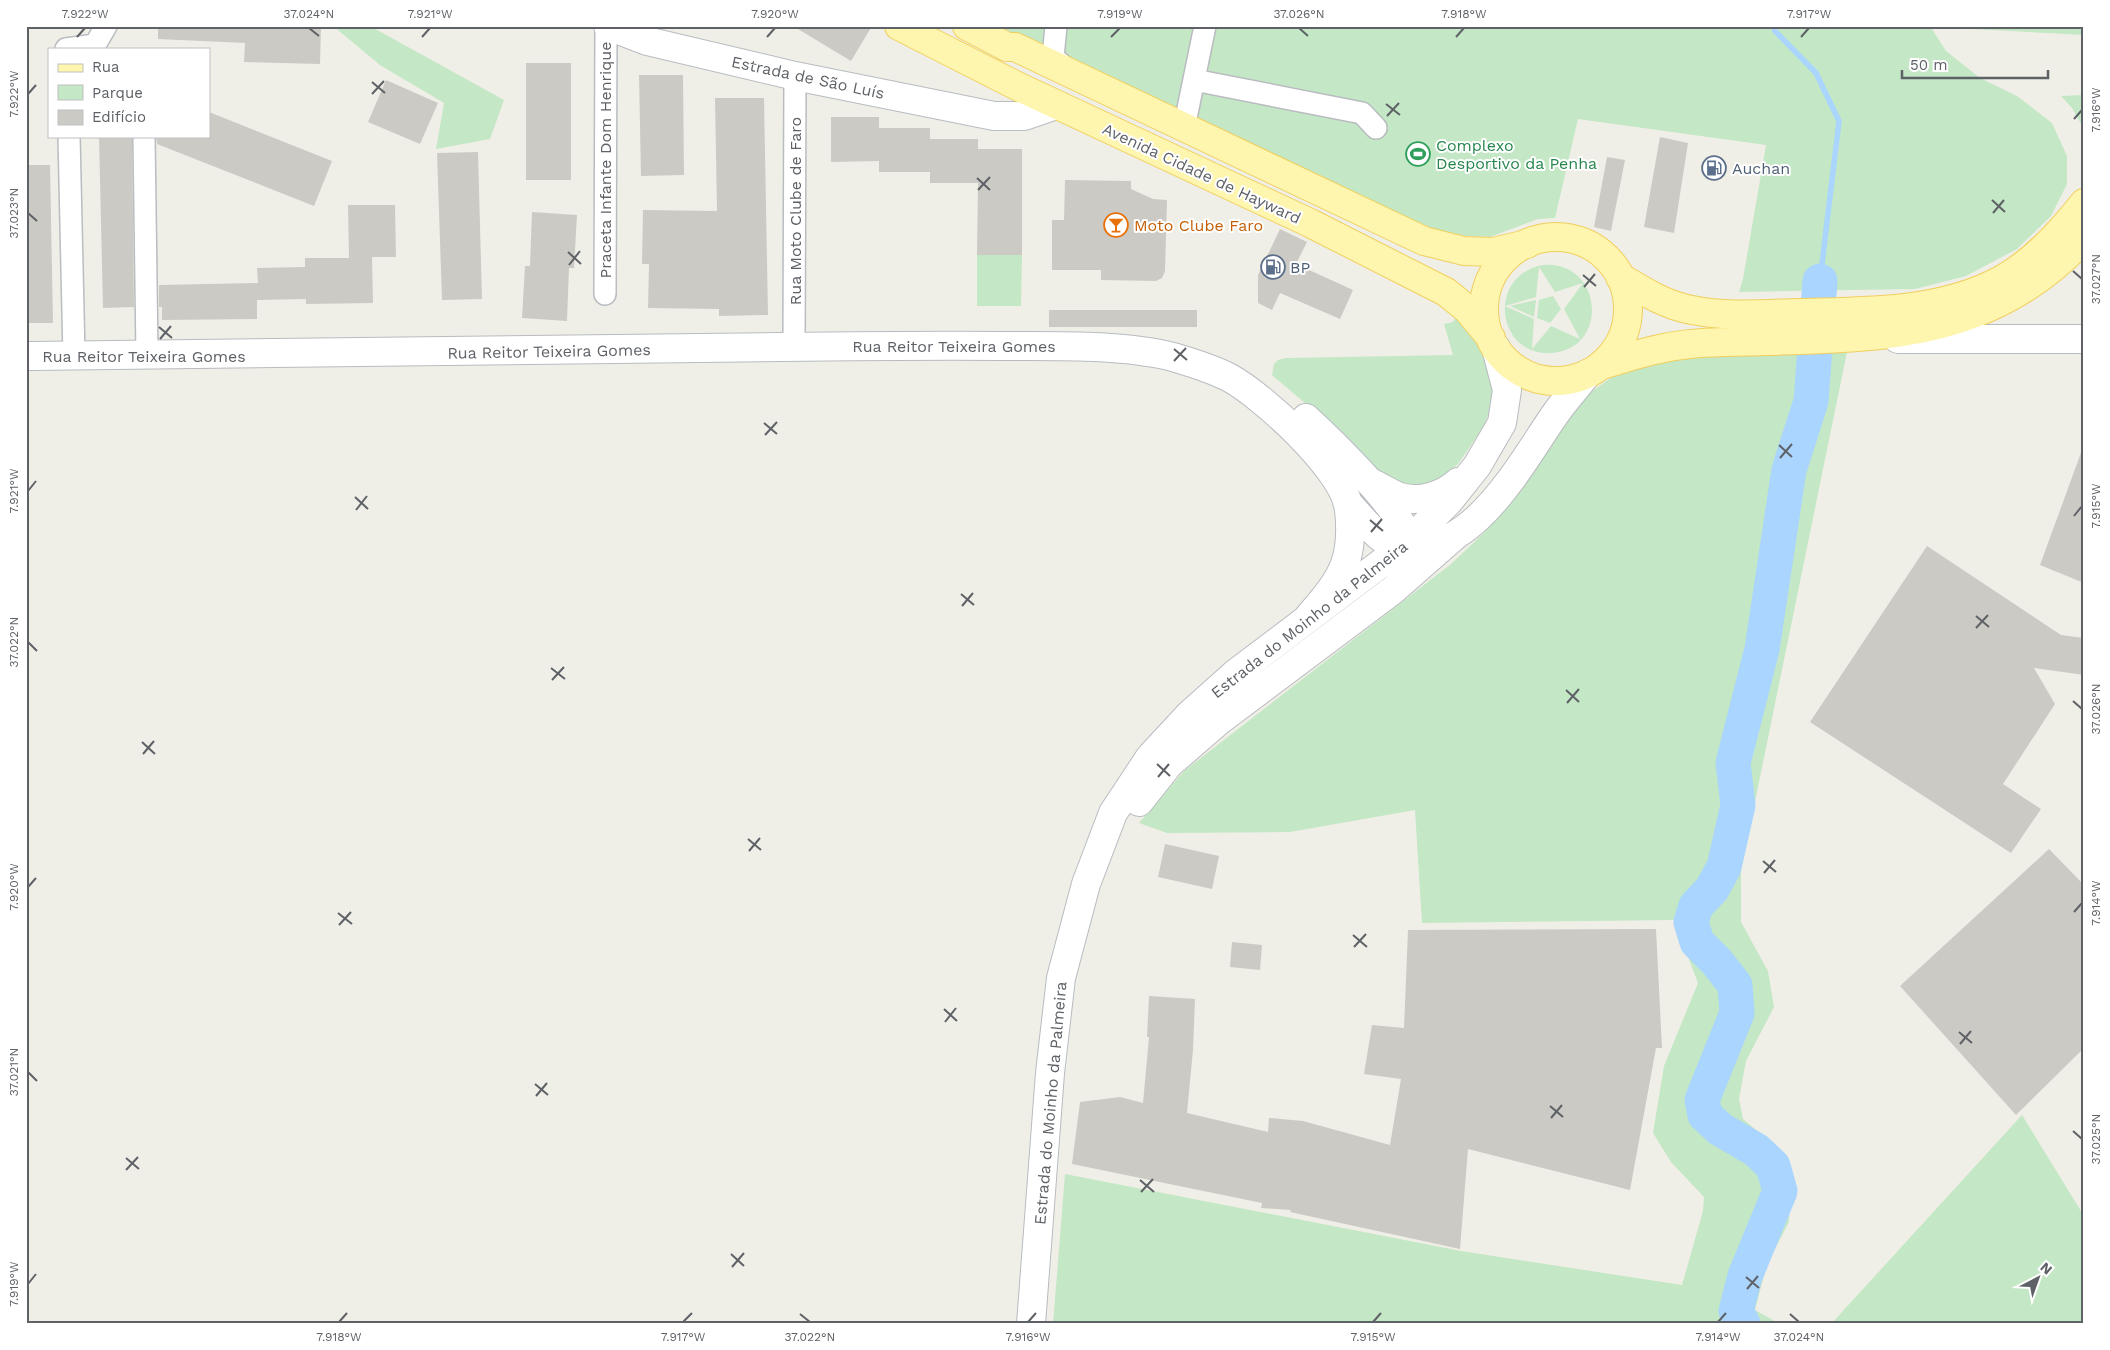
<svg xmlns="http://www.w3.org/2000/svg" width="2110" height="1350" font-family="'Work Sans',sans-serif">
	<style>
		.green { fill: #c4e7c5; fill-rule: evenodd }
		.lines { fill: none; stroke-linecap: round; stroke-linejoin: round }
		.stream { stroke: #a9d5fe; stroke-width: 5.5 }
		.river { stroke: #a9d5fe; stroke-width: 35 }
		.building { fill: #cccac4 }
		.street-casing { stroke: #b9bcc0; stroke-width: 24 }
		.secondary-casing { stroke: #b8bbc0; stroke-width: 30 }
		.primary-casing { stroke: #f1cf5f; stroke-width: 30 }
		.street { stroke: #fff; stroke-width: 21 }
		.secondary { stroke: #fff; stroke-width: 28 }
		.primary { stroke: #fef5ae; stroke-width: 28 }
		.ticks { fill: none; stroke: #5e6267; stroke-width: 2 }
		.labels { text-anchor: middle; stroke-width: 4; stroke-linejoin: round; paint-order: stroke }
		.street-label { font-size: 16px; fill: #5e6267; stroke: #fff }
		.leisure-label { font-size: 16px; fill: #27864d; stroke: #fff; text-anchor: start }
		.service-label { font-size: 16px; fill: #4e5e75; stroke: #fff; text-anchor: start }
		.food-label { font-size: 16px; fill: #c56008; stroke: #fff; text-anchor: start }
		.neatline { fill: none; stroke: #5e6267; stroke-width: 2 }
		.ticks-label { font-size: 12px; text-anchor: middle; fill: #5e6267 }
	</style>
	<rect width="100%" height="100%" fill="#f0efe7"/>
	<!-- green -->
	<path class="green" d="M333,26h37l134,74 -14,39 -54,10 8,-46 -64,-38z
		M998,26h932l16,25 34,27 37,18 35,27 15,33v28l-16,32 -34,33 -51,27 -51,13 -176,3 4,-13 23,-134 -188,-26 -23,99 -17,1 -48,18 -44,-2 -237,-108z
		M1973,26h111v9l-111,-6z
		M2084,95v34l-12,-21 -11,-12z
		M977,255h45l-1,51h-44z
		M1543,265c60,-5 67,84 9,88 -56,4 -66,-78 -9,-88zM1539,267l16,25 28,-9 -19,26 16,30 -29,-13 -19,23 2,-30 -29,-13 31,-9z
		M1553,296l8,13 -11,14 -13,-5 2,-18z
		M1536,300l-2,17 -24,-11z
		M1458,314l24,28 14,42 -4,21 -8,21 -26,38 -16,14 -16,8h-19l-22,-8 -59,-57 -54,-46 2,-11 4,-4 8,-2 167,-3 -9,-31 9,-2z
		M1848,347l-107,523v52l27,49 6,36 -28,54 -7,38 4,20 19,16 20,21 8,33 -1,33 -22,42 -12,46 25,14h-727l12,-150 396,77 221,34 21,-74 1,-14 -33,-35 -18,-29 11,-67 34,-83 -24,-63 -252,3 -7,-113 -125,22 -123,1 -28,-10 45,-52 267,-207 35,-33 30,-37 68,-97 28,-20 44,-17 87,-9z
		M2022,1115l62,101v108h-253z"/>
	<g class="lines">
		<!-- stream -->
		<path class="stream" d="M1773,26l2,5 41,42 23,48 -19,160"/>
		<!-- river -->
		<path class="river" d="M1743,1324l-7,-13 9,-35 35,-85 -7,-25 -17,-16 -36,-21 -15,-14 -3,-15 35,-87 -2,-28 -18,-23 -20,-20 -6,-20 5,-16 16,-17 12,-22 14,-62 -5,-42 29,-114 27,-179 22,-69 9,-120"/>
	</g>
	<!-- building -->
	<path class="building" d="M158,26l163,1 -1,37 -76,-2 1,-19 -87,-4z
		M793,26h79l-21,35z
		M526,63h45v117h-45z
		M639,75h44l1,100 -43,1z
		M386,80l52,23 -18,41 -52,-22z
		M715,98h49l4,217 -49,1v-7l-71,-1 1,-44h-7l1,-54 74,1z
		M209,112l123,49 -18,45 -157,-62 -1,-8h53z
		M831,117h48v11h51v11h48v10h44v106h-45l1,-72h-48v-11h-51v-11l-48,1z
		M99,136h33l2,171 -31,1z
		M1660,137l28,6 -14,90 -30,-6z
		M478,152l4,147 -40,1 -5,-147z
		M1607,157l18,3 -14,71 -17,-4z
		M26,165h24l3,158h-27z
		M1065,180l66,1v8l22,10 14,1 -2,71 -3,7 -6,3 -55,-1v-10h-49v-50h12z
		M348,205h47l1,52h-24l1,46 -67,1v-5l-49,1v19l-95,1v-13h-3v-22l99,-2 -1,-15 48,-1v-9h44z
		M532,212l45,3 -3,53h-5l-2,53 -45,-3 3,-52h5z
		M1280,229l27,13 -11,22 57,26 -13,29 -60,-26 -8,17 -14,-7v-28z
		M1049,310h148v17h-148z
		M2082,450h2v133l-44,-18z
		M1927,546l134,89 23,3v37l-50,-7 21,36 -52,80 38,25 -30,44 -201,-131z
		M1165,844l54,12 -7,33 -54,-12z
		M2049,849l35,36v163l-68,67 -116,-129z
		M1656,929l6,119h-6l-26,142 -162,-41 -8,100 -170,-37 1,-2 -30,-2 1,-5 -190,-39 8,-62 40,-5 23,6 6,-66h-2l2,-41 46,3 -2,51 -6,63 81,19 1,-14 34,3 87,24 11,-66 -37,-5 8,-49 32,3 4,-98z
		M1232,942l30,3 -2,25 -30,-3z"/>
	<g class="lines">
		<!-- street casing -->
		<g class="street-casing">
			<path id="street" d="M1056,26l-3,31 17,15
				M66,49l29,-4 11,-19
				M1194,80l168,33 14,15
				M1183,127l3,-9 19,-92
				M69,136l5,220
				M144,136l3,219
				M605,294l1,-268
				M794,347l1,-271"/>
		</g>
		<!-- secondary casing -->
		<g class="secondary-casing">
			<path id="secondary" d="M608,26l39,15 148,35 199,40h30l32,-11
				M1898,339h186
				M26,356c251,-2 502,-5 752,-9 79,-1 157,-2 236,-1 50,0 111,-1 159,11 17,5 42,13 57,21 34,19 109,88 118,126 3,15 3,38 -1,53 -5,23 -26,45 -41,63
				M1306,418c22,20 91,87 98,113 1,8 0,19 -1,27
				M1372,483c9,4 19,11 28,14 20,6 44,-2 58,-15
				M1347,502c9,10 32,38 44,42 77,24 129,-80 165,-131 9,-13 21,-26 31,-39
				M1139,802l30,-38 51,-44 173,-130 65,-57
				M1031,1324l19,-251 11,-95 25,-94 27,-71 37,-56 39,-42 47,-42 168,-127 45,-45 28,-35 25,-43 5,-33 -11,-42"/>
		</g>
		<!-- primary casing -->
		<g class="primary-casing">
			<path id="primary" d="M899,26l118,60 293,137 136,69 21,17 24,29
				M967,26l40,21h8l409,194 40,10 29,1 34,-8
				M1484 309a72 72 0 1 1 144 0a72 72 0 1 1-144 0Z
				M1620,277c23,14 45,28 72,33 34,7 71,4 106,3 68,-2 142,0 203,-33 33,-18 60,-48 83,-77
				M1602,365c20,-6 41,-13 62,-17 34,-7 71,-6 106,-7 121,-3 227,-7 314,-103"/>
		</g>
		<!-- street -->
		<use href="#street" class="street"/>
		<!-- secondary -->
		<use href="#secondary" class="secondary"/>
		<!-- primary -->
		<use href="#primary" class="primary"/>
	</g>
	<!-- ticks -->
	<path class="ticks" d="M309,28l10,8M1299,28l9,8M77,37l8,-9M422,37l8,-9M767,37l8,-9M1111,37l9,-9M1456,37l8,-9M1801,37l8,-9M372,82l13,11M28,94l8,-9M372,94l12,-13M1386,104l14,11M1387,116l12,-13M2074,119l8,-9M977,178l13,12M978,190l12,-13M1992,200l13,12M28,213l9,8M1993,213l11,-13M568,252l13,12M569,265l11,-14M2073,271l9,8M1583,275l13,11M1584,287l11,-13M159,327l13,11M160,339l11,-13M1174,349l13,11M1174,361l12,-13M764,423l13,11M765,435l12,-13M1779,445l13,12M1780,458l12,-14M28,491l8,-10M355,497l13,12M356,510l11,-14M2074,516l8,-10M1370,520l13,11M1371,532l11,-13M961,594l13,11M962,606l11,-13M1976,616l13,11M1976,628l12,-13M28,642l9,9M551,668l14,11M552,680l12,-13M1566,690l13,12M2073,701l9,8M1567,703l12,-14M142,742l13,12M143,754l11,-13M1157,764l13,12M1158,777l11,-13M748,839l13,11M749,851l11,-13M1763,861l13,11M1764,873l11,-13M28,887l8,-9M2074,912l8,-9M338,913l14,11M339,925l12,-13M1353,935l14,12M1354,947l12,-13M944,1009l13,12M945,1022l11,-14M1959,1032l13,11M1960,1044l11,-13M28,1072l9,9M535,1084l13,11M536,1096l11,-13M1550,1106l13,11M1551,1118l11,-13M2073,1131l9,8M126,1158l13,11M126,1170l12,-13M1140,1180l14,12M1141,1192l12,-13M731,1254l13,12M732,1267l12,-14M1746,1277l13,11M28,1284l8,-10M1747,1289l11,-13M800,1314l10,8M1790,1314l9,8M339,1322l8,-9M683,1322l9,-9M1028,1322l8,-9M1373,1322l8,-9M1718,1322l8,-9"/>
	<!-- icons -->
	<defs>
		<g id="stadium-ring" transform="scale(1.25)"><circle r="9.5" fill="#fff" stroke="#2e9e5b" stroke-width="1.5"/><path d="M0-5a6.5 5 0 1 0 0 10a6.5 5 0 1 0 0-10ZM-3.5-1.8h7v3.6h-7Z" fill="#2e9e5b"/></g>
		<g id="fuel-ring" transform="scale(1.25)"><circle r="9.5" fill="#fff" stroke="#5c6f8a" stroke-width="1.5"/><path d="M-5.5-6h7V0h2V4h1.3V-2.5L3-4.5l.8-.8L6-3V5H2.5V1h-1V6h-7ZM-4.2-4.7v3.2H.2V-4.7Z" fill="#5c6f8a"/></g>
		<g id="bar-ring" transform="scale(1.25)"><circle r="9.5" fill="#fff" stroke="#e8710a" stroke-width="1.5"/><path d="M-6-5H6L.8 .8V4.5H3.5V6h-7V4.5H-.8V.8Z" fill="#e8710a"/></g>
	</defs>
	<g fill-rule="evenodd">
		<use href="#stadium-ring" x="1418" y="154"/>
		<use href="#fuel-ring" x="1714" y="168"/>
		<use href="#bar-ring" x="1116" y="225"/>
		<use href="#fuel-ring" x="1273" y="267"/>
	</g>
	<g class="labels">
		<!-- street labels -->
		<g class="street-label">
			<text transform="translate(808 77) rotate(12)" y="6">Estrada de São Luís</text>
			<text transform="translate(605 160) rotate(-90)" y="6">Praceta Infante Dom Henrique</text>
			<text transform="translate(1202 173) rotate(25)" y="6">Avenida Cidade de Hayward</text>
			<text transform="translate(795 211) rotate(-90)" y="6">Rua Moto Clube de Faro</text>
			<text x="954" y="352">Rua Reitor Teixeira Gomes</text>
			<text transform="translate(549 351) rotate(-1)" y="6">Rua Reitor Teixeira Gomes</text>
			<text x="144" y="362">Rua Reitor Teixeira Gomes</text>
			<text transform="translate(1309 619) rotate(-38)" y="6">Estrada do Moinho da Palmeira</text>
			<text transform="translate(1050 1103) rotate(-85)" y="6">Estrada do Moinho da Palmeira</text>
		</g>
		<!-- leisure labels -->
		<g class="leisure-label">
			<text x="1436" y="151">Complexo<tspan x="1436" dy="18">Desportivo da Penha</tspan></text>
		</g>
		<!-- service labels -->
		<g class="service-label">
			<text x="1732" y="174">Auchan</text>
			<text x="1290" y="273">BP</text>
		</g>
		<!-- food labels -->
		<g class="food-label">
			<text x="1134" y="231">Moto Clube Faro</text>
		</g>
	</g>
	<!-- border -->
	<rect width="2110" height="1350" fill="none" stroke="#ffffff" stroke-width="55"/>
	<!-- legend -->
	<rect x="48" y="48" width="162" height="90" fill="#ffffff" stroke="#bfc0c2"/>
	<rect x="58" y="64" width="25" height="8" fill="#fef5ae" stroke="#bfc0c2"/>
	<text x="92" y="72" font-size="15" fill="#5e6267">Rua</text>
	<rect x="58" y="85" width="25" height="15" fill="#c4e7c5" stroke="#bfc0c2"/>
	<text x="92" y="98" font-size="15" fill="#5e6267">Parque</text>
	<rect x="58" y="110" width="25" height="15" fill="#cccac4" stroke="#bfc0c2"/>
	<text x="92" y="122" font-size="15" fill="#5e6267">Edifício</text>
	<!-- north arrow -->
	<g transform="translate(2038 1278) rotate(41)" stroke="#ffffff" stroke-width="4" paint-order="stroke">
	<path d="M0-4L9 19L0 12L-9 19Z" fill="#5e6267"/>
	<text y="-8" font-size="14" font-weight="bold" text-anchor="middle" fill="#5e6267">N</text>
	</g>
	<!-- scale -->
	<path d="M1902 70v8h146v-8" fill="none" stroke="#5e6267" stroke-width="2.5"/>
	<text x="1910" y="70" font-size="15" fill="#5e6267" stroke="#ffffff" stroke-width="4" paint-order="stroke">50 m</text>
	<rect x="28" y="28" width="2054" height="1294" class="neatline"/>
	<g class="ticks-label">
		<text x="85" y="18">7.922°W</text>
		<text x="309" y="18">37.024°N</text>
		<text x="430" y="18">7.921°W</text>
		<text x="775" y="18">7.920°W</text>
		<text x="1120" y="18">7.919°W</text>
		<text x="1299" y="18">37.026°N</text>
		<text x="1464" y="18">7.918°W</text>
		<text x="1809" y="18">7.917°W</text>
		<text transform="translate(14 94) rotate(-90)" y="4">7.922°W</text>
		<text transform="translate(2096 110) rotate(-90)" y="4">7.916°W</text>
		<text transform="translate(14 213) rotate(-90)" y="4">37.023°N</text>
		<text transform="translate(2096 279) rotate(-90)" y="4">37.027°N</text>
		<text transform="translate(14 491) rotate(-90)" y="4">7.921°W</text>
		<text transform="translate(2096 506) rotate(-90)" y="4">7.915°W</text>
		<text transform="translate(14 642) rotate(-90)" y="4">37.022°N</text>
		<text transform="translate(2096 709) rotate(-90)" y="4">37.026°N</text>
		<text transform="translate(14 887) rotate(-90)" y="4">7.920°W</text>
		<text transform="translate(2096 903) rotate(-90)" y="4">7.914°W</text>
		<text transform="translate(14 1072) rotate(-90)" y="4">37.021°N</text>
		<text transform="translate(2096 1139) rotate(-90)" y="4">37.025°N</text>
		<text transform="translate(14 1284) rotate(-90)" y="4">7.919°W</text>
		<text x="339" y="1341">7.918°W</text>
		<text x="683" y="1341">7.917°W</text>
		<text x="810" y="1341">37.022°N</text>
		<text x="1028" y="1341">7.916°W</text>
		<text x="1373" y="1341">7.915°W</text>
		<text x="1718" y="1341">7.914°W</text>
		<text x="1799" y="1341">37.024°N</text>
	</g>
</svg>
